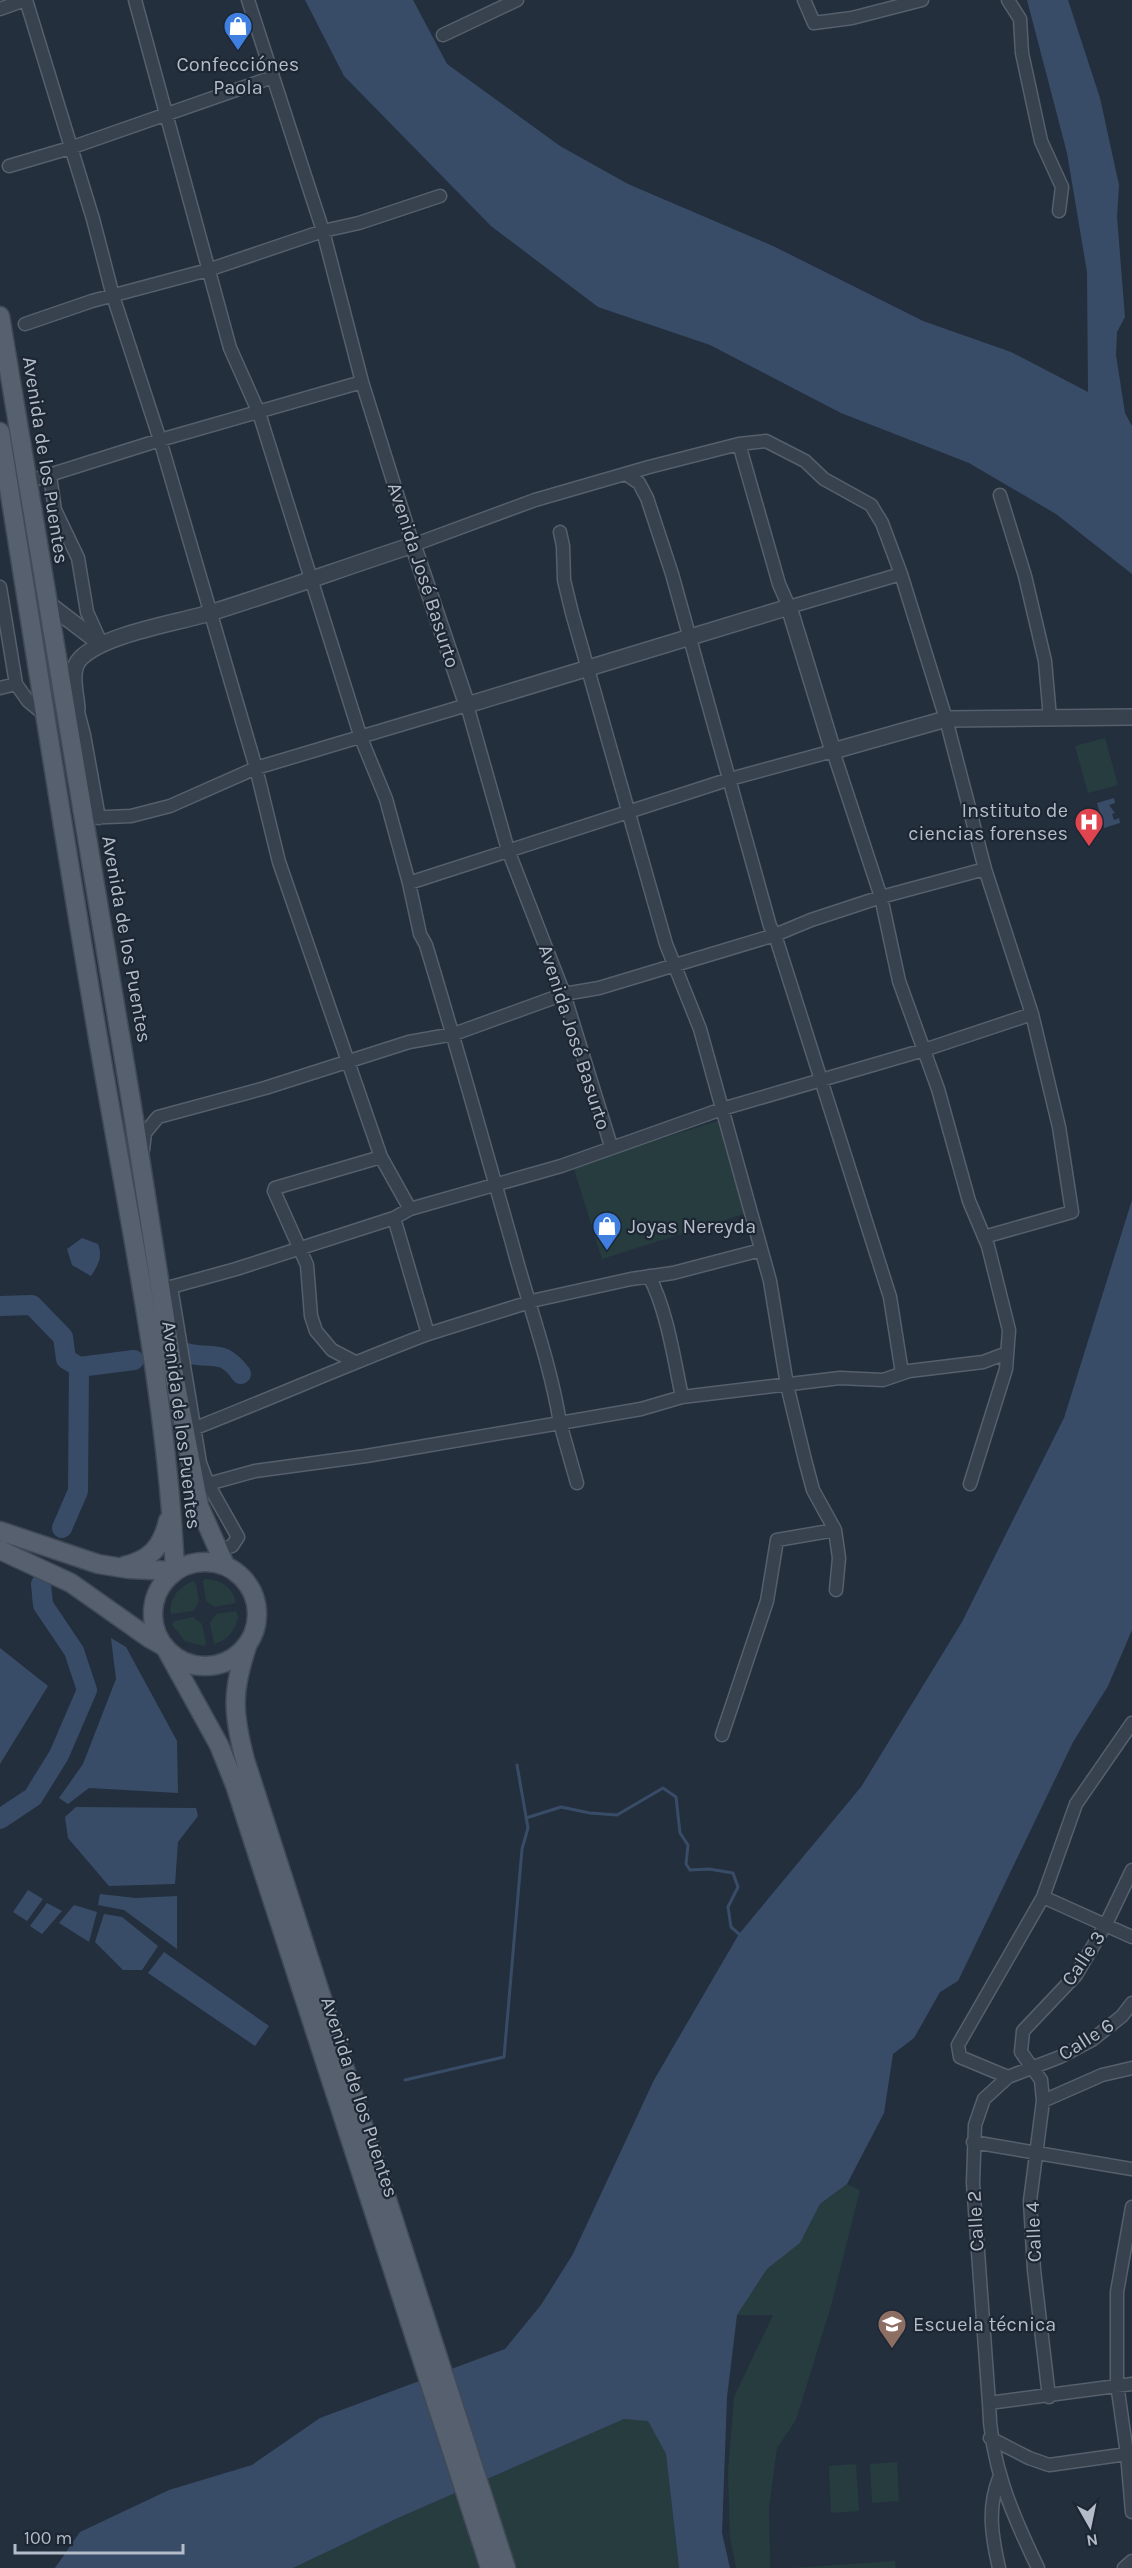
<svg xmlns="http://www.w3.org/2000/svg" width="1132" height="2568" font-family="Karla,sans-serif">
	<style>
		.green { fill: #263c3f }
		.water { fill: #394c67 }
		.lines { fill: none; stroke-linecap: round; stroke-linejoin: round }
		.stream { stroke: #394c67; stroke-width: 3 }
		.river { stroke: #394c67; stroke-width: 20 }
		.minor-casing { stroke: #565f6c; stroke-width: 15 }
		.tertiary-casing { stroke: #565f6c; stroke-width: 18 }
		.primary-casing { stroke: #414a57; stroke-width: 21 }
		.minor { stroke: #38414e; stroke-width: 12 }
		.tertiary { stroke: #38414e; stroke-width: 15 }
		.primary { stroke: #56606e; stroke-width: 18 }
		.labels { text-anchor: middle; stroke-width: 4.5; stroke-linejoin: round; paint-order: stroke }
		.poi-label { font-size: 20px; fill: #b4bcc9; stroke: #1d2633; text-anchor: start }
		.street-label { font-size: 20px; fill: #b4bcc9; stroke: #1d2633 }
	</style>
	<rect width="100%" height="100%" fill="#242f3e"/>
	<!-- green -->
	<path class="green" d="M1105,738l13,47 -30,8 -13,-47z
		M718,1121l29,92 -145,46 -29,-93z
		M205,1579c15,0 29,9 31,24l-21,4 -9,-6 -3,-20z
		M193,1581l3,2 3,19 -6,9 -22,3c-3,-15 9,-28 22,-33z
		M236,1611l2,6c-3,13 -10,24 -24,27l-4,-21 6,-9z
		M193,1617l9,7 4,19 -2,3 -19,-5 -13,-16 2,-4z
		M847,2184l13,6 -29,116 -35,114 -19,28 -8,60 1,60h-34l-6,-30 -2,-67 6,-74 39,-82h-36l30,-46 33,-26 20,-39z
		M624,2419l24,1 18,34 13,114h-386l105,-50z
		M897,2462l2,39 -27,2 -2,-39z
		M856,2464l3,47 -28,2 -2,-47z
		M895,2561l1,7h-104z"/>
	<!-- water -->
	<path class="water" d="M305,0h108l34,64 113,82 68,38 145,62 150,75 88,31 77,40 -1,-120 -20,-119 -40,-153h41l32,98 19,87 -2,32 8,100 -8,15 -1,23 9,58 7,13v148l-76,-60 -87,-51 -128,-50 -131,-68 -112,-38 -107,-81 -147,-150z
		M1114,798l1,5 -6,2 6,8 -3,1 2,6 5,-2 1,5 -16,5 -7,-25z
		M1132,1200v430l-24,56 -35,56 -115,239 -18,11 -26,46 -21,16 -9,59 -37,71 -27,20 -20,39 -33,26 -30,46 -10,82 -5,136 8,35h-51l-13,-114 -18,-33 -24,-2 -226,99 -105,50h-238l25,-36 89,-42 83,-25 68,-47 185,-69 36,-44 32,-51 81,-174 85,-146 122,-147 101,-165 102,-204z
		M82,1238l16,6c5,13 0,21 -7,32l-19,-11 -5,-16z
		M111,1638l15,9 51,94 1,52 -89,-5 -21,16 -9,-6 24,-34 33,-85z
		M0,1648l48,38 -48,78z
		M76,1807l120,1 2,8 -20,26 -3,42 -66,2 -41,-48 -3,-21z
		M28,1890l15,9 -16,22 -14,-9z
		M100,1894l35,4 42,-2v53l-53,-39 -26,-5z
		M47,1903l15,8 -20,23 -12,-8z
		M74,1905l23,7 -8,30 -30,-19z
		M104,1914l18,3 36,29 -16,24h-19l-28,-28z
		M164,1952l105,74 -14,20 -107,-73z"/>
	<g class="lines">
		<!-- stream -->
		<path class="stream" d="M526,1818l35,-11 29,6 27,2 46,-27 13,9 4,36 8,12 -2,19 4,6 19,-1 24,4 5,14 -10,20 3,20 8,7
			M405,2080l99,-23 18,-208 6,-21 -11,-63"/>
		<!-- river -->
		<path class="river" d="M0,1306l32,-1 31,32 3,22 13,8 55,-7
			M186,1353c28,7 36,-5 55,21
			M62,1528l16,-37 1,-124
			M0,1819l33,-22 26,-42 28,-65 -13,-39 -31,-46 -2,-21"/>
		<!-- minor casing -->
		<g class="minor-casing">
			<path id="minor" d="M26,0l67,219 20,77 47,144 96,328 23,94 102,295 29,52
				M135,0l95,348 29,65 102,325 25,61 23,84 11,51 6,11c30,99 58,199 86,298 16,61 38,118 48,180l-194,33 -111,15 -47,13
				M248,0l75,231 39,151 51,163 122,-45 114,-33 90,-23 27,-3 39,20 19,18 47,26 11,18 19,51 45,145 39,150 47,145 27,113 13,85 -88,25
				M804,0l10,23 38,-5 70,-18
				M1008,0l12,19 2,34 19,88 21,46 -3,24
				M0,9l25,-9
				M443,35l74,-35
				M9,166l61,-18 203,-71
				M25,324l67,-23 116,-31 115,-39 36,-8 81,-27
				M739,444l40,140 10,23 112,-33
				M626,474l13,9 8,15 25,76 98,352 5,9 115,362 12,76
				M50,476l5,34 23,48 9,54 14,31
				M27,482l133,-42 202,-58
				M1000,495l25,81 20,85 5,57
				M560,532l3,14 1,34 8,33 94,331 34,85 70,252 17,104 18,75 8,30 22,40 4,28 -3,32
				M0,587l16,97 12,17 18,15
				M0,688l16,-4
				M77,708l7,27 15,83
				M83,818l48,-2 39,-10 86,-38 211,-63 41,145 56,144 47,152
				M409,883l321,-104 103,-28 48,146 18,84 39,108 31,112 19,45 21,84 -3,39 -36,115
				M143,1150l2,-17 13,-16 107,-29 144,-46 45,-8 110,-40 35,-6 176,-53 36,-15 70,-23 104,-28
				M649,1276c18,34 25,83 33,121
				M160,1286l11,1 65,-18 158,-51 16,-9 151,-43 161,-57 202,-59 108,-36
				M171,1287l29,176 8,21 30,53 -6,9 -15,5
				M428,1334l108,-34 95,-21 42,-6 88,-23
				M355,1362l-23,-12 -16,-19 -5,-15 -4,-51 -33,-74 1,-3 106,-31
				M193,1429c79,-31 156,-65 235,-95l-34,-116
				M577,1483l-17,-60 81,-14 41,-12 158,-19 43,2 26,-9 74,-9 24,-9
				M722,1735l45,-134 10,-61 58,-10
				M1043,1897l89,40
				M1008,2077l-48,-20 -2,-12 85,-148 33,-93 56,-81
				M1043,2101l59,-26 30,-7
				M973,2142l159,27
				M1132,2207l-15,85v92l10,70 5,58
				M1049,2397l-15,-127 -4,-69 13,-100 -2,-21 -20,-28 2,-21 53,-56 30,-51 26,-54
				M989,2403l-16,-220 2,-58 9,-26 24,-22 52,-20 32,-17 30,-24 10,-13
				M990,2438l39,20 20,7 78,-11
				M999,2478c-12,31 -7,59 0,90
				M1038,2568c-26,-54 -48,-104 -49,-165l143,-19
				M1124,2568l8,-7"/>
		</g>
		<!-- tertiary casing -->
		<g class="tertiary-casing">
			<path id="tertiary" d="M46,602l55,42
				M65,715l12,-7c-1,-14 -8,-38 3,-49 23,-25 98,-36 133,-47 67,-21 133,-45 200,-67l54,160 322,-98 44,144 113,-32 186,-2"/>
		</g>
		<!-- primary casing -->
		<g class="primary-casing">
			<path id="primary" d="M0,316l132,791 41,262 26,137 26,59
				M0,432c34,210 66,420 102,629 29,169 65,338 73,510
				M0,1531l98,33 31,5 45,2
				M0,1550l71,33 78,55 14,8
				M153 1614a52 52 0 1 1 104 0a52 52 0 1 1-104 0Z
				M124,1566c26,-6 38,-19 44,-45
				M248,1643c-16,47 -16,68 -3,117l261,808
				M166,1649l53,96 16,40 255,783"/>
		</g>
		<!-- minor -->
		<use href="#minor" class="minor"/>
		<!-- tertiary -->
		<use href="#tertiary" class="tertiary"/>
		<!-- primary -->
		<use href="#primary" class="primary"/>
	</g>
	<!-- icons -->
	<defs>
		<g id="shop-pin" transform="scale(1.5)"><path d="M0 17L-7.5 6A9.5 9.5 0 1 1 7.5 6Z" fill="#3f7fe0" stroke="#1d2633"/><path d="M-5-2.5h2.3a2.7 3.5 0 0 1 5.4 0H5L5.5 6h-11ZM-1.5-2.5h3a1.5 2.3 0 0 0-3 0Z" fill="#fff"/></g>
		<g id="hospital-pin" transform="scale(1.5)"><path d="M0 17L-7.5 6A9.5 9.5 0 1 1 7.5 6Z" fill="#e0444e" stroke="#1d2633"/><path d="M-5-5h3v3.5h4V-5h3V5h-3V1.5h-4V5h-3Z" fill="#fff"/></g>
		<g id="school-pin" transform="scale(1.5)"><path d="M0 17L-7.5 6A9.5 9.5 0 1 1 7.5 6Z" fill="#8d6e63" stroke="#1d2633"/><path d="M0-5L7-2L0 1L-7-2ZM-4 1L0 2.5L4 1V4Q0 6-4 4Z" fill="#fff"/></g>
	</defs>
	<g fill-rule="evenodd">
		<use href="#shop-pin" x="238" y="26"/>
		<use href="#hospital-pin" x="1089" y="822"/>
		<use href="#shop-pin" x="607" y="1226"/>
		<use href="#school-pin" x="892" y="2324"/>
	</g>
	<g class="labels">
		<!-- poi labels -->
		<g class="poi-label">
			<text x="238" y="71" text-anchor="middle">Confecciónes<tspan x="238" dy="23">Paola</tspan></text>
			<text x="1068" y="817" text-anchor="end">Instituto de<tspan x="1068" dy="23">ciencias forenses</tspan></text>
			<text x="628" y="1233">Joyas Nereyda</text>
			<text x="913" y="2331">Escuela técnica</text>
		</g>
		<!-- street labels -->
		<g class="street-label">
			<text transform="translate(46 460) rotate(81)" y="7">Avenida de los Puentes</text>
			<text transform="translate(424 575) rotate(72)" y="7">Avenida José Basurto</text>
			<text transform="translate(127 939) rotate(80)" y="7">Avenida de los Puentes</text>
			<text transform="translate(575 1037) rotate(72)" y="7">Avenida José Basurto</text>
			<text transform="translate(182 1425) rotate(83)" y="7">Avenida de los Puentes</text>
			<text transform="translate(1083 1958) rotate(-56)" y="7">Calle 3</text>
			<text transform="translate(1086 2039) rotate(-32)" y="7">Calle 6</text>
			<text transform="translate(360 2097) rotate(72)" y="7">Avenida de los Puentes</text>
			<text transform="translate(975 2221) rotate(-93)" y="7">Calle 2</text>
			<text transform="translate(1033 2232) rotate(-92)" y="7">Calle 4</text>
		</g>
	</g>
	<!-- north arrow -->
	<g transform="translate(1090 2526) rotate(171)" stroke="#1d2633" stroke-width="4.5" paint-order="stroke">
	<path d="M0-4.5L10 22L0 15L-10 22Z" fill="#b4bcc9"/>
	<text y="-9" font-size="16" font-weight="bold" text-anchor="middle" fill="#b4bcc9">N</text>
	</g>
	<!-- scale -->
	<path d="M15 2544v9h168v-9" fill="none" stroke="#b4bcc9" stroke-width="3"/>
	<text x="24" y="2544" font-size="18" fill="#b4bcc9" stroke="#1d2633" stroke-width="4.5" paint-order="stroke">100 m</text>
</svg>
